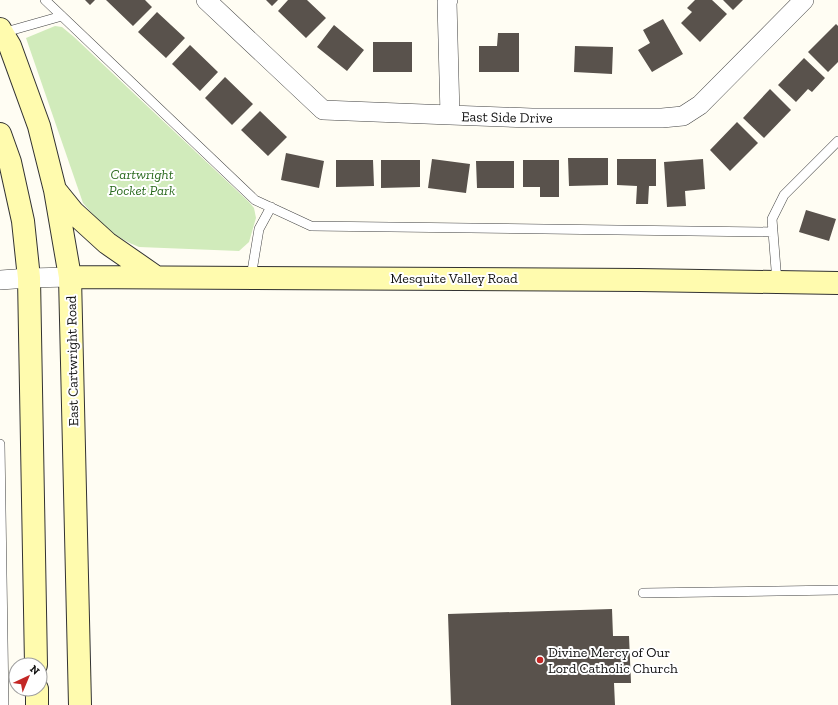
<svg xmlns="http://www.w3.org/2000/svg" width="838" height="705" font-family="'Zilla Slab',serif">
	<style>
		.green { fill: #d1ebbb }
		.building { fill: #59524c }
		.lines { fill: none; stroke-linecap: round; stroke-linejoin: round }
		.lane-casing { stroke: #434343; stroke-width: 10 }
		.street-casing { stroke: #434343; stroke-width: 20 }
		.secondary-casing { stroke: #323232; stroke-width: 24 }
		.lane { stroke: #fff; stroke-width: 9 }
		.street { stroke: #fff; stroke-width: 19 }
		.secondary { stroke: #fffbae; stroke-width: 22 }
		.poi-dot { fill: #c32725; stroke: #fff; stroke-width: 1.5 }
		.labels { text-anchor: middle; stroke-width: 4; stroke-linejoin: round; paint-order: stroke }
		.street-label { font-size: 14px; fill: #101010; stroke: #fff }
		.park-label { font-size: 14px; font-style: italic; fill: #2a6a1e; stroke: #fff }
		.poi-label { font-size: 14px; fill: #101010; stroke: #fff; text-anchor: start }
	</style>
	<rect width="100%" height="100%" fill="#fffdf3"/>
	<!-- green -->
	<path class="green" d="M55,26l7,1 12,10 175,165 5,6 2,10 -7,24 -10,9 -100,-4c-24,-9 -40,-25 -56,-44l-57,-165z"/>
	<!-- building -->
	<path class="building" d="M85,0h10l-5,5z
		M106,0h39l7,7 -19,19z
		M266,0h12l-6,6z
		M288,0h19l19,18 -20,20 -28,-27z
		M695,0h17l15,14 -27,28 -19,-19 11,-11 -5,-4z
		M723,0h20l-10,10z
		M157,12l28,26 -19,20 -28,-26z
		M663,19l20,35 -31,18 -14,-22 12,-7 -7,-13z
		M836,24l2,2v36l-10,10 -20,-20z
		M334,25l30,25 -17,21 -30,-24z
		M498,33h21v39h-40v-26h18z
		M373,42h39v30h-39z
		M190,45l28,27 -18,19 -28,-27z
		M575,46l38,1 -1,27 -38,-2z
		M804,58l21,20 -13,14 -4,-3 -12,13 -18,-17z
		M225,77l28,27 -21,21 -27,-27z
		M770,89l21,21 -27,28 -21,-20z
		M260,111l27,26 -19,19 -27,-26z
		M737,122l21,21 -28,28 -20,-21z
		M286,153l38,8 -5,27 -38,-8z
		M568,158h40v27l-39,1z
		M432,159l38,5 -4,29 -38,-5z
		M617,159h39v27h-7l-1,18h-12l1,-18 -20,-1z
		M703,159l2,30 -20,2 1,15 -19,1 -3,-45z
		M336,160h37l1,26 -38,1z
		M381,160h39v27l-39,1z
		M523,160h36v37h-19v-10h-17z
		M476,161h38v27h-37z
		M806,210l30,9 -7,22 -30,-9z
		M612,609l1,27h16l2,47h-17l1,22h-164l-3,-91z"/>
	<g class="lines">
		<!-- lane casing -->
		<g class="lane-casing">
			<path id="lane" d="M45,0l210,200 56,26 462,6
				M2,33l60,-17
				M251,277l8,-48 12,-22
				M777,282l-5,-63 12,-24 54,-54
				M0,444l4,261
				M643,593l195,-3"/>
		</g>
		<!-- street casing -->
		<g class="street-casing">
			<path id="street" d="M206,0l117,110 127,5 82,3h130l21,-2 17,-11 104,-105
				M448,0l-1,2 3,113
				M0,280l29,-2 41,-1"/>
		</g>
		<!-- secondary casing -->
		<g class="secondary-casing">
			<path id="secondary" d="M0,29l10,17 29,80 16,64 15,87 10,428
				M0,134l10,28 13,59 6,57 7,387
				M56,191l17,21 34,31 49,34
				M70,277l569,3 199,3
				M37,689v16"/>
		</g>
		<!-- lane -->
		<use href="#lane" class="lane"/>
		<!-- street -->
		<use href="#street" class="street"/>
		<!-- secondary -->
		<use href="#secondary" class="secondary"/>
	</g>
	<!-- markers -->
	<circle class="poi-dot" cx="540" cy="660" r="4"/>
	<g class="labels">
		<!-- street labels -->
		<g class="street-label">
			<text transform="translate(507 117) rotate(1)" y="5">East Side Drive</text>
			<text x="454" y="283">Mesquite Valley Road</text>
			<text transform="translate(72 361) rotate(-91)" y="5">East Cartwright Road</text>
		</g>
		<!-- park labels -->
		<g class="park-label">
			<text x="142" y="179">Cartwright<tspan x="142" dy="16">Pocket Park</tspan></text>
		</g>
		<!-- poi labels -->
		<g class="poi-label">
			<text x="548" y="657">Divine Mercy of Our<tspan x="548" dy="16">Lord Catholic Church</tspan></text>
		</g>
	</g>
	<!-- north arrow -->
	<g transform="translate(28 677) rotate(44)"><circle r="19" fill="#ffffff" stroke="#9f9f9f"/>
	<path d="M0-3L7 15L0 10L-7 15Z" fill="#c32725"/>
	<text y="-6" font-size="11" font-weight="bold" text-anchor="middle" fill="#101010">N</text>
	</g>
</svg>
